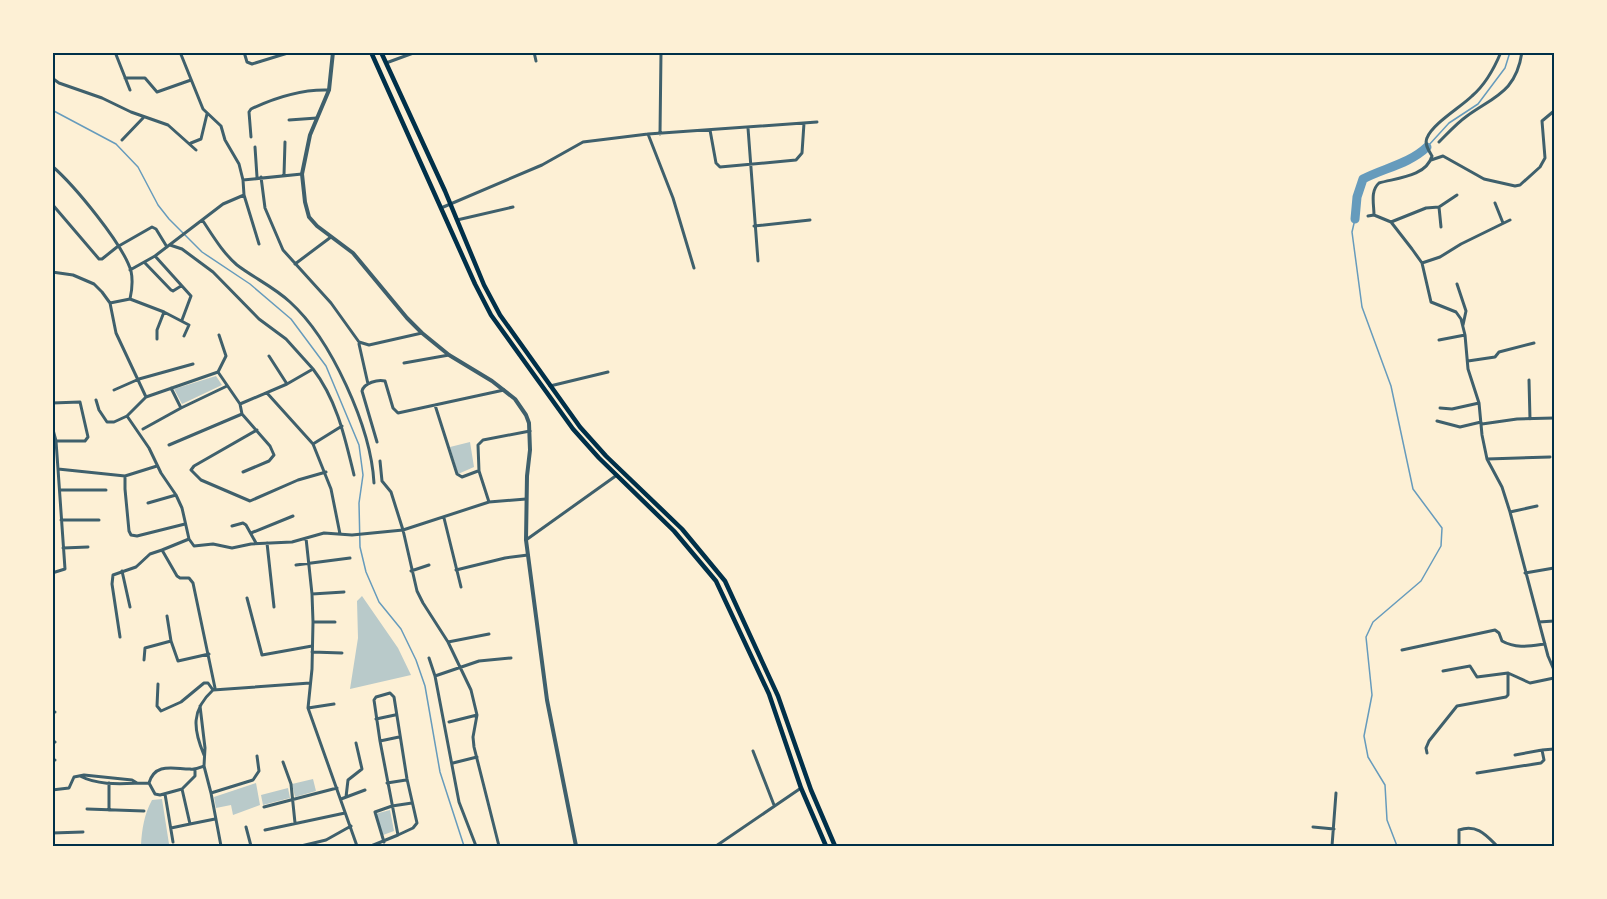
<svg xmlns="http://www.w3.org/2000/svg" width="1607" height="899" font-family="'Zilla Slab',serif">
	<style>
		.green { fill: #b9caca }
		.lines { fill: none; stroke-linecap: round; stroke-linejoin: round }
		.stream { stroke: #669bbc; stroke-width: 1.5 }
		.river { stroke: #669bbc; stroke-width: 9 }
		.minor { stroke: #3f606c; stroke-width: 3 }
		.tertiary { stroke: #3f606c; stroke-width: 4 }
		.primary { stroke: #003049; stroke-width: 4.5 }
		.neatline { fill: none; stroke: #003049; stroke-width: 2 }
	</style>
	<rect width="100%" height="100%" fill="#fdf0d5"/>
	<!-- green -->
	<path class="green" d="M216,376l6,9 -40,19 -8,-15z
		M470,442l4,25 -16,7 -8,-27z
		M362,596l36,52 13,27 -61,14 8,-51 -1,-37z
		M313,779l3,12 -21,6 -3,-13z
		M256,783l4,22 -27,10 -2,-10 -15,3 -2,-11z
		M288,788l2,10 -27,7 -2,-10z
		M162,799l7,45 -28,1c1,-16 3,-30 11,-45z
		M390,810l4,21 -11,4 -8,-21z"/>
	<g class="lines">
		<!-- stream -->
		<path class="stream" d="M52,110l64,34 22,23 20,38 11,14 33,33 48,32 41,35 35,47 33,79 4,30 -4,28 1,44 6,25 13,30 22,27 15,31 9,26 15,86 24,74
			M1428,146l21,-23 29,-19 27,-36 5,-16
			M1355,219l-3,13 10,75 29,79 22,103 29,39 -1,18 -20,35 -48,41 -7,15 6,58 -8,41 4,21 17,28 2,35 10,26"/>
		<!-- river -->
		<path class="river" d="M1355,219l2,-22 6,-18c21,-11 46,-15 64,-32"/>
		<!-- minor -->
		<path class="minor" d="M115,52l15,38
			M244,52l3,10 5,2 39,-12
			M534,52l2,9
			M386,63l30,-11
			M52,78l7,5 43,15 29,14 37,13 28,25
			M125,78h20l12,14 34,-12
			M289,120l28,-2
			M748,128l10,133
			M710,130l6,33 4,4 76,-7 6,-7 2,-30
			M648,134l25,64 21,70
			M660,134l1,-82
			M251,137l-2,-25 2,-3c23,-11 52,-20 78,-19
			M122,140l22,-23
			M1439,142c9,-9 18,-19 28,-26 28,-20 49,-24 55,-64
			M191,143l10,-4 6,-25
			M255,147l2,30
			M1431,160l12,-4 41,23 31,7 5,-1 20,-18 5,-9 -3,-37 12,-10
			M52,166c22,19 71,78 79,105 2,9 1,19 -1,28l-20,4
			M284,175l1,-33
			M261,177l4,31 18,42 48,53 28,39 10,3 53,-12
			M243,180l59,-6
			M244,195l15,49
			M1495,203l8,20
			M52,204l47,55h3l15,-12 35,-20 4,2 11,18
			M1439,207l2,20
			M441,208l101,-43 41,-23 65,-8 169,-12
			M1374,215c0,-11 -4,-24 5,-32 17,-5 47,-6 53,-27 -3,-5 -8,-12 -5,-18 5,-14 34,-31 45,-42 14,-12 22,-27 29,-44
			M1368,216l6,-1 17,7 21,27 10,14 9,39 25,10 5,7 4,16 3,34 11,34 3,32 5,24 15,28 8,25 38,144 6,14
			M457,220l56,-13
			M203,221c10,15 20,32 34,44 17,13 37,22 53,37 41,37 81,125 84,181
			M1391,222l35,-14 13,-1 18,-12
			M754,226l56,-6
			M170,245l12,4 31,23 46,47 27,20 27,30
			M155,256l36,40 -9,24
			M145,263l26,27 2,1 8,-5
			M1422,263l18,-6 21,-13 49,-24
			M295,264l36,-27
			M130,270l25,-14 68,-52 21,-9 -1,-15 -4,-16 -14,-24 -4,-14 -18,-17 -23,-57
			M52,272l21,3 21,9 8,8 8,11 6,30 30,64
			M1457,284l9,27 -3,14
			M130,299l34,13 -7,18v9
			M164,312l25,13 -5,11
			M219,335l7,21 -8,16 22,32
			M1439,340l26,-5
			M359,344l9,40
			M269,356l18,28
			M1468,361l27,-4 4,-5 35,-9
			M404,363l45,-8
			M218,372l-72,25 -19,19 22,32 12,25 15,22 6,13 7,31 5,7 19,-2 19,4 19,-4 41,-2 32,-9 28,2 51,-5 86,-28 37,-3
			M1529,380l1,39
			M550,386l58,-14
			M171,388l10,20 46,-22
			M114,390l25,-11 54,-15
			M267,393l46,51 18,45 9,45
			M96,400l3,10 8,12h7l13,-6
			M52,403l28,-1 8,35 -3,4h-29l2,28 67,7 32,-10
			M435,405l22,69 5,3 16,-6
			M1440,408l12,1 27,-6
			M1437,421l23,6 21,-5
			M1482,424l35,-5 37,-1
			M52,426l4,15
			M143,429l38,-21
			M257,430l-63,36 -3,4 10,10 49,21 48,-21 28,-8
			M377,442l-15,-51c2,-8 16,-12 23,-10l8,27 5,5 106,-23
			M313,444l29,-18
			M169,445l73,-31
			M1487,459l63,-2
			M380,461l2,20 9,11 12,38 14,61 6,12 25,39 23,48 6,25 -4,22 1,10 25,99
			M243,472l26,-11 5,-6 -4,-9 -28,-32 -2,-10 47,-20 26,-15c24,31 32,69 41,106
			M125,476v13l4,42 2,4 6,1 48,-12
			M60,490h46
			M489,502l-10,-31 -1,-26 5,-5 47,-9
			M148,503l28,-8
			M1510,512l27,-6
			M444,518l17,69
			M61,520h38
			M232,526l11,-3 3,2 10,18
			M251,533l42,-17
			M306,538l6,56 1,28 -1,47 -4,39 49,138
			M189,539l-27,11 15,26 3,2h9l4,5 22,105
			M526,540l91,-65
			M267,543l7,64
			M63,548l25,-1
			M296,565l54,-7
			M456,570l49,-12 23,-3
			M122,571l8,36
			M411,571l18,-6
			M52,573l13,-4 -7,-100
			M1525,573l29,-5
			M312,594l32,-2
			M247,598l15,57 50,-9
			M167,616l4,25 7,20 31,-7
			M313,622h22
			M1539,622l15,-1
			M120,637l-8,-53 1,-9 23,-8 14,-13 12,-4
			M448,642l41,-8
			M1402,650l93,-20 4,3 3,8c14,8 28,5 43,3
			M312,652l30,1
			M429,658l6,18 44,-15 32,-3
			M144,660l1,-12 26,-7
			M1443,671l27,-5 7,11 31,-4
			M435,676l24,126 17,44
			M158,684l-1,22 4,5 20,-9 23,-19h4l5,7
			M308,708l26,-4
			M52,712h3
			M376,719l19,-4
			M449,722l28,-7
			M380,741l19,-4
			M52,743l3,-1
			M753,751l21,54
			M1427,753l-1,-5 3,-7 28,-35 49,-9 2,-2v-22l22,10 24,-5
			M204,755c-11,-26 -13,-45 9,-65l97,-7
			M1515,755l27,-5
			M52,760h3
			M283,762l8,22 4,39
			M453,763l24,-6
			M204,766l7,27 42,-13 6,-9 -2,-15
			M1477,773l64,-10 3,-3 -2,-10 12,-1
			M80,776c21,11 47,7 69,7 6,-21 25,-14 41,-14 5,1 9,-1 14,-3l1,-18 -5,-42
			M149,783l6,11 5,1 22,-6 8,35 25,-5
			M387,783l19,-3
			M182,789l13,-13v-7
			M52,790l17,-2 5,-11 10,-2 48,5 5,3
			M211,793l10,53
			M165,794l8,48
			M346,797l2,-17 14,-11 -6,-26
			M341,799l24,-9
			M264,807l73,-19
			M87,809l57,2
			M109,810v-27
			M246,827l5,19
			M1313,827l21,2
			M171,828l19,-4
			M265,830l80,-17
			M52,833l31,-1
			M384,842l-9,-30 17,-6 20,-3
			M118,846h20
			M301,846l25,-6 25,-14
			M371,846l27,-11 -18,-94 -6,-41 2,-3 14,-4 4,4 13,82 10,44 -4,5 -15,7
			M716,846l85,-58
			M1332,846l4,-53
			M1459,846v-16c18,-6 27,5 38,16"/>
		<!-- tertiary -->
		<path class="tertiary" d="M333,52l-4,38 -19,45 -8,39 3,28 4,15 8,9 36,27 54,65 15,15 27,22 43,26 23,18 11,16 3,8 1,27 -3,26 -1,64 21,160 29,146"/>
		<!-- primary -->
		<path class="primary" d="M371,52l104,232 16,31 82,114 26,29 75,73 42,50 53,113 32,94 25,58
			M381,52l64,139 39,94 16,30 80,112 26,29 76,73 43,52 53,115 33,94 24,56"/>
	</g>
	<!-- border -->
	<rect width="1607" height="899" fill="none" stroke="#fdf0d5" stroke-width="108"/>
	<rect x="54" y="54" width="1499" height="791" class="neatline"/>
</svg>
